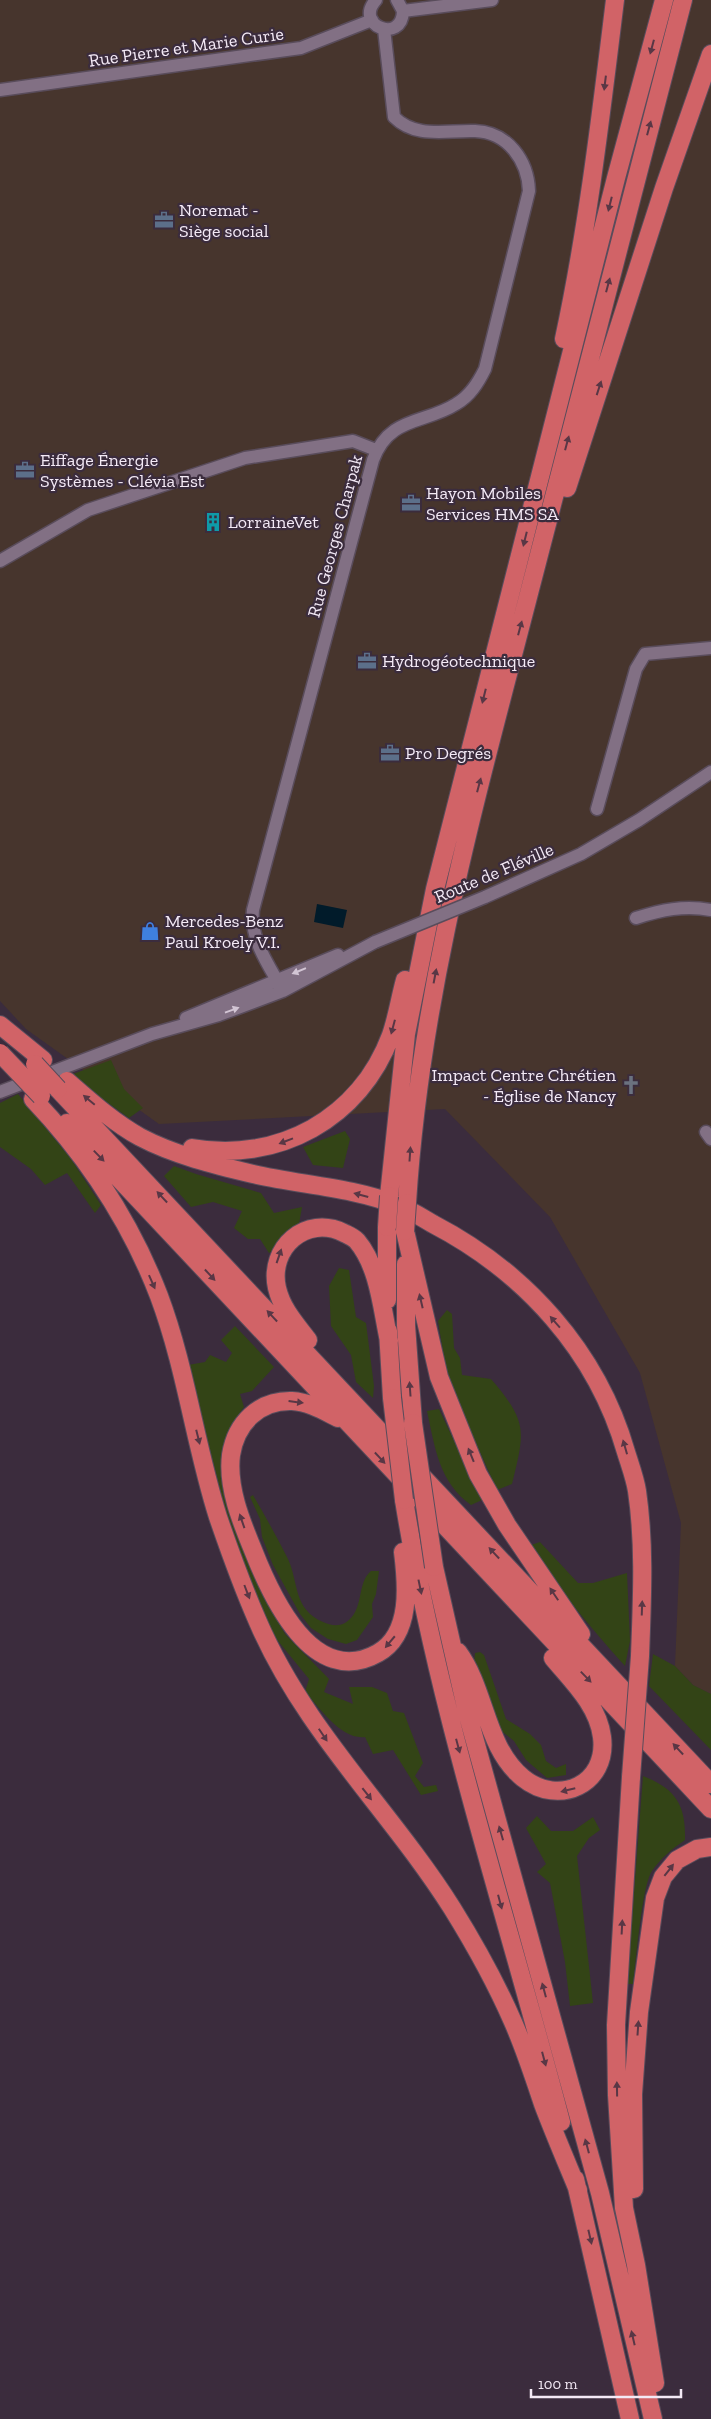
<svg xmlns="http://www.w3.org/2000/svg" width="711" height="2419" font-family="'Zilla Slab',serif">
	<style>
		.industrial { fill: #47352d }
		.green { fill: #334416 }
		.water { fill: #011b2a }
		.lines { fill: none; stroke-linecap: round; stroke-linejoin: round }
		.minor-casing { stroke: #594c5b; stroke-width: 15 }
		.highway-casing { stroke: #594c5b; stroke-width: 20 }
		.minor { stroke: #827084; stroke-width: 12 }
		.highway { stroke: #d16367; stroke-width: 18 }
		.minor-bridge-casing { stroke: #594c5b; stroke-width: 15; stroke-linecap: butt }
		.highway-bridge-casing { stroke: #594c5b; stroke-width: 20; stroke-linecap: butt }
		.minor-bridge { stroke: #827084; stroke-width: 12 }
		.highway-bridge { stroke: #d16367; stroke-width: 18 }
		.oneway { fill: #593745 }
		.oneway2 { fill: #d2c5d4 }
		.labels { text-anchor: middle; stroke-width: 4.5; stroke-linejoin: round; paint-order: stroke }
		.street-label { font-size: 18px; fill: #f4eaf6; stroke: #3b2c3d }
		.poi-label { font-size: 18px; fill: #f4eaf6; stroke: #3b2c3d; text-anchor: start }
	</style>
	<rect width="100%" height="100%" fill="#3b2c3d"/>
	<!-- industrial -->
	<path class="industrial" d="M0,0h711v1694l-18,-9 -18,-19 6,-143 -41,-150 -90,-156 -105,-108 -286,15 -133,-95 -26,-28z"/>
	<!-- green -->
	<path class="green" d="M111,1060l13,29 19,19 -14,10 -46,-33 -10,-11z
		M18,1094l53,65 30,46 -6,8 -28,-40 -22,12 -14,-16 -31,-22v-44z
		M345,1131l5,8 -7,29 -30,-3 -10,-18z
		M174,1166l22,8 65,19 13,20 28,-6 -3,17 -20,22 -10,7 -9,-14h-12l-14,-11 8,-17 -29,-9 -22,5 -27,-31z
		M339,1268l10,2 7,47 10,6 8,63 -1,12 -17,-16 -5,-27 -20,-29 -2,-40z
		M447,1310l5,4 2,34 6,10 2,17 29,4c37,43 34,52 21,105l-15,6 -26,-58 -25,-63 -8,-48z
		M235,1326l39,41 -22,24 -12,3 4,13 -8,11 -9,20 7,84 30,76 21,36 44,45 -5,13 29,12 -4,-17h23l15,6 6,18 11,2 19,50 -8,13 9,11 12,-2 2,6 -17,4 -28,-45 -20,4 -8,-17c-24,3 -45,-29 -60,-45l4,-13 -31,-38 -25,-42 -18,-52 -47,-182 17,-3 5,-7 16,7 6,-9 -11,-13z
		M439,1409l43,91 -11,5c-32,-23 -36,-57 -44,-94z
		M253,1495c12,21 24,42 35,64 11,24 5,50 35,63 7,3 14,5 22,1 20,-12 11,-40 26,-52h8l-3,23 -4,10 1,13 -16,23 -11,4 -18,-5 -17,-11 -11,-14 -27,-49 -11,-28 -2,-18 -10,-22z
		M540,1542l38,41h15l34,-10 3,68 -5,25c-35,-39 -67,-77 -94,-121z
		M480,1652l4,3 22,64 24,15 11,11 5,16 10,7 10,-4v11l-19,3 -21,-18 -12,-19 -14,-11 -26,-65 1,-12z
		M653,1654l22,12 18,19 18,9v56l-62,-64z
		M643,1776c33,13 43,29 42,64 -13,9 -24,18 -33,31 -10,14 -16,92 -19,113h-6z
		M537,1816l14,15h22l20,-14 7,13 -11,8 -12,18 16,147 -23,3 -5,-44 -15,-79 -13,-11 9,-8 -20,-36z"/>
	<!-- water -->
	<path class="water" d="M317,904l30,6 -4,18 -29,-6z"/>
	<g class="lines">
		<!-- minor casing -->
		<g class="minor-casing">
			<path id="minor" d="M376,0c-23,25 26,45 27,11l-6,-11
				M403,11l89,-11
				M0,90l301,-42 71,-28
				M0,561l88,-51 157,-52 108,-17 23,9
				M597,809l39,-140 9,-15 66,-6
				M485,897l96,-43 58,-34 72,-48
				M636,918c25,-8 48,-13 75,-8
				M283,991c-14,-26 -33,-50 -30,-81l120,-450c16,-44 52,-36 83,-56 14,-8 22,-21 29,-35l44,-178c-1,-30 -21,-59 -54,-60 -29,-1 -59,8 -81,-14l-10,-88
				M186,1018l152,-63
				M0,1092l152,-58 67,-19 64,-24 92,-49
				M706,1132l5,7"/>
		</g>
		<!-- highway casing -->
		<g class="highway-casing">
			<path id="highway" d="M564,339c24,-112 37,-225 51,-339
				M567,488l97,-300 47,-134
				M0,1025l43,35
				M67,1081c23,20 46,41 73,56 34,18 75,28 113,37 47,11 98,13 144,31 12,4 24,12 36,19 92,48 164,127 193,228 4,13 9,26 11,39 8,55 5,110 3,165
				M58,1089l653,695
				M33,1099c54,57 98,124 126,197 27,72 36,149 59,221 12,35 25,71 40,105 47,109 132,188 194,286 23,37 44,75 61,114 12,27 21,55 30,82 11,29 23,57 35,86
				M67,1123l644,686
				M192,1148c86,15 168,-29 199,-113 6,-17 9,-37 14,-55
				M389,1196l17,-162 29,-145 181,-711 48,-178
				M407,1203c13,-208 68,-401 120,-602 53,-200 103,-401 156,-601
				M387,1227v73
				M405,1231l34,146 39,97 29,51 74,109
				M406,1264v61l7,98
				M388,1331l4,67
				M308,1340c-13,-17 -26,-31 -31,-52 -9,-40 29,-74 67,-55 4,2 9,4 13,8 22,26 25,68 32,100
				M338,1418c-14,-7 -29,-16 -46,-17 -33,-1 -56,22 -61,54 -4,32 10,66 22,95 18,46 60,140 125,103 34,-19 29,-69 25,-101
				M404,1500c34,211 103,415 157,622
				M434,1567l33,145 133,481 53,226
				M458,1652c28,38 27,95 65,126 36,29 85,6 79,-41 -4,-32 -30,-56 -49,-79
				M631,1777l-15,248 1,70 7,113 12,57 19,118
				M575,2179l55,240
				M634,2189l-1,-95 6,-82 16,-114 8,-21 14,-17 20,-11 14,-2"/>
		</g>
		<!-- minor -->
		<use href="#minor" class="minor"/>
		<!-- highway -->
		<use href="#highway" class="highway"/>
		<!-- minor-bridge casing -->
		<g class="minor-bridge-casing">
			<path id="minor-bridge" d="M375,942l110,-45"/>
		</g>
		<!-- highway-bridge casing -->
		<g class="highway-bridge-casing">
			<path id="highway-bridge" d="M0,1053l41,43
				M35,1064l23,25
				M387,1227l2,-31
				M405,1231l2,-28
				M392,1398l12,102
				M413,1423l21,144
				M631,1777l9,-121"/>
		</g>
		<!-- minor-bridge -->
		<use href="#minor-bridge" class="minor-bridge"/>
		<!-- highway-bridge -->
		<use href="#highway-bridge" class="highway-bridge"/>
	</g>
	<!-- one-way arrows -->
	<defs><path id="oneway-solid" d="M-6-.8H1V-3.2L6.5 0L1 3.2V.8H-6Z" transform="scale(1.25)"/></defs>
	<g class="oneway">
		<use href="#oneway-solid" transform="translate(652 47) rotate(105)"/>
		<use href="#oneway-solid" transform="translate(605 83) rotate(97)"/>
		<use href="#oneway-solid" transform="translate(649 128) rotate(-75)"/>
		<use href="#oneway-solid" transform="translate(610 204) rotate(104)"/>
		<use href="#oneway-solid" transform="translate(608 285) rotate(-75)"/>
		<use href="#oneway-solid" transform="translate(599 388) rotate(-72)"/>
		<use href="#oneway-solid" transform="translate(567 443) rotate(-75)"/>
		<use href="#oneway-solid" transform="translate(525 539) rotate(104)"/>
		<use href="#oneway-solid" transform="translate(520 628) rotate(-75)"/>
		<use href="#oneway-solid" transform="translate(484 696) rotate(104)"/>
		<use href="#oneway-solid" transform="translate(479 785) rotate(-75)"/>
		<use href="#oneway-solid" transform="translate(435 976) rotate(-79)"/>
		<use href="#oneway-solid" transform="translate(393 1027) rotate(105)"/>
		<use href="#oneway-solid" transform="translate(89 1100) rotate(-140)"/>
		<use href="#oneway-solid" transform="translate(286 1141) rotate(159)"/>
		<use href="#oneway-solid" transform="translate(410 1154) rotate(-86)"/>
		<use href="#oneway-solid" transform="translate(99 1156) rotate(46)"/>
		<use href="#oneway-solid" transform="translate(361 1195) rotate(-165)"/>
		<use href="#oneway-solid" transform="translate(162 1197) rotate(-133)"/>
		<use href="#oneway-solid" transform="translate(279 1256) rotate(-71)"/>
		<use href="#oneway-solid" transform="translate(210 1275) rotate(47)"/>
		<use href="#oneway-solid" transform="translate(152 1282) rotate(66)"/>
		<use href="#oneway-solid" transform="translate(421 1301) rotate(-103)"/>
		<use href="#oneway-solid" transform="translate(272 1316) rotate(-133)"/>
		<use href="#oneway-solid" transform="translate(555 1322) rotate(-131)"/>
		<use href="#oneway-solid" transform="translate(410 1389) rotate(-94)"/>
		<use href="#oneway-solid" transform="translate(296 1402) rotate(7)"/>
		<use href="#oneway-solid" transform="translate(198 1437) rotate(76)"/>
		<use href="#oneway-solid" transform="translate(625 1447) rotate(-106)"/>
		<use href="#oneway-solid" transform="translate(471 1455) rotate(-112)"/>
		<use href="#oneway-solid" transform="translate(380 1458) rotate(47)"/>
		<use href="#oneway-solid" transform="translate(242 1521) rotate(-109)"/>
		<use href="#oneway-solid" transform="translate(494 1553) rotate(-133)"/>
		<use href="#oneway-solid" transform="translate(420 1587) rotate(78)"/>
		<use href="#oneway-solid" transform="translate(247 1592) rotate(69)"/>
		<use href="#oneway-solid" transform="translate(554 1594) rotate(-124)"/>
		<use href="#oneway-solid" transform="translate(642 1608) rotate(-88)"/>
		<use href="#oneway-solid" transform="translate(390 1642) rotate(130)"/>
		<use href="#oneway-solid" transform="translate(586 1677) rotate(46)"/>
		<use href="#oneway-solid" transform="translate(323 1735) rotate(56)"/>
		<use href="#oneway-solid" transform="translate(458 1746) rotate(75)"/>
		<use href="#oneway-solid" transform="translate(678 1749) rotate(-133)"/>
		<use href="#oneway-solid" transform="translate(568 1790) rotate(166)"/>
		<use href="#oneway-solid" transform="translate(367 1794) rotate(52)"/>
		<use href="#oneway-solid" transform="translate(501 1833) rotate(-106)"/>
		<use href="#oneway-solid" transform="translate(669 1870) rotate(-52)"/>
		<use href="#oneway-solid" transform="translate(500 1902) rotate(75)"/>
		<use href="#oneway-solid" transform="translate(622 1927) rotate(-87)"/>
		<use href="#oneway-solid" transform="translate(544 1990) rotate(-105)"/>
		<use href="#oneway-solid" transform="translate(638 2028) rotate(-86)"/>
		<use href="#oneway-solid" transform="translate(544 2059) rotate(75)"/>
		<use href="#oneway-solid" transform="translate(617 2089) rotate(-91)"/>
		<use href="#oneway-solid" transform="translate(587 2146) rotate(-105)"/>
		<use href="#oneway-solid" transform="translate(590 2237) rotate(77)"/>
		<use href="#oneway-solid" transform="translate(633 2338) rotate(-103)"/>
	</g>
	<g class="oneway2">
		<use href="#oneway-solid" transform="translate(299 971) rotate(158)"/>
		<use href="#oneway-solid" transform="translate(232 1010) rotate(-20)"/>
	</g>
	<!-- icons -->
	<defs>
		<g id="office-bare" transform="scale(1.5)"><path d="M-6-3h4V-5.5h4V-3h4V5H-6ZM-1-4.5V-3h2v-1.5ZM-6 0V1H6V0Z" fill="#5c6f8a" stroke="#3b2c3d" stroke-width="2.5" paint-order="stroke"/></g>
		<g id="building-bare" transform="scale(1.5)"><path d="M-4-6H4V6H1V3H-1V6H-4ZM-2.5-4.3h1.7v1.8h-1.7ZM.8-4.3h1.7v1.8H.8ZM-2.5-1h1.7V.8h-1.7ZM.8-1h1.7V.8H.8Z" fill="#0f9aa8" stroke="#3b2c3d" stroke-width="2.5" paint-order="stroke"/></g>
		<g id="shop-bare" transform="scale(1.5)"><path d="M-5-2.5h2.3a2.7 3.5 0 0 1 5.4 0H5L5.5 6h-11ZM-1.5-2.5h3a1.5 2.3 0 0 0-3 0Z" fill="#3f7fe0" stroke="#3b2c3d" stroke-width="2.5" paint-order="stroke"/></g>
		<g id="church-bare" transform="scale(1.5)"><path d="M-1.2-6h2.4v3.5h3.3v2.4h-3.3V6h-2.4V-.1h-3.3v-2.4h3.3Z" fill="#6b7280" stroke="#3b2c3d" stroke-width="2.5" paint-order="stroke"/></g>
	</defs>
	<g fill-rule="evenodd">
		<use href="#office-bare" x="164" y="220"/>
		<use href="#office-bare" x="25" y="470"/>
		<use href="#office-bare" x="411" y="503"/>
		<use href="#building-bare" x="213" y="522"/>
		<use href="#office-bare" x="367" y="661"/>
		<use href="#office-bare" x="390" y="753"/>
		<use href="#shop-bare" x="150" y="931"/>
		<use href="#church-bare" x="631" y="1085"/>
	</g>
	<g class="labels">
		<!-- street labels -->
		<g class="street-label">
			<text transform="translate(186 47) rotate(-8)" y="6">Rue Pierre et Marie Curie</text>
			<text transform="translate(335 536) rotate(-75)" y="6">Rue Georges Charpak</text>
			<text transform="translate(494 873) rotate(-23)" y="6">Route de Fléville</text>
		</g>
		<!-- poi labels -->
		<g class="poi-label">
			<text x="179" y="216">Noremat -<tspan x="179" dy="21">Siège social</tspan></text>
			<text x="40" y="466">Eiffage Énergie<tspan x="40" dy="21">Systèmes - Clévia Est</tspan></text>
			<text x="426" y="499">Hayon Mobiles<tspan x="426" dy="21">Services HMS SA</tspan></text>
			<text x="228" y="528">LorraineVet</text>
			<text x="382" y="667">Hydrogéotechnique</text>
			<text x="405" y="759">Pro Degrés</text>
			<text x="165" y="927">Mercedes-Benz<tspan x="165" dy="21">Paul Kroely V.I.</tspan></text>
			<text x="616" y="1081" text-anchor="end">Impact Centre Chrétien<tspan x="616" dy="21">- Église de Nancy</tspan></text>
		</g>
	</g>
	<!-- scale -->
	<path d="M531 2389v8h150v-8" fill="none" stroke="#f4eaf6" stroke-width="2.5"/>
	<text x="538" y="2389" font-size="15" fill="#f4eaf6" stroke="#3b2c3d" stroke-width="4" paint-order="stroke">100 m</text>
</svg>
